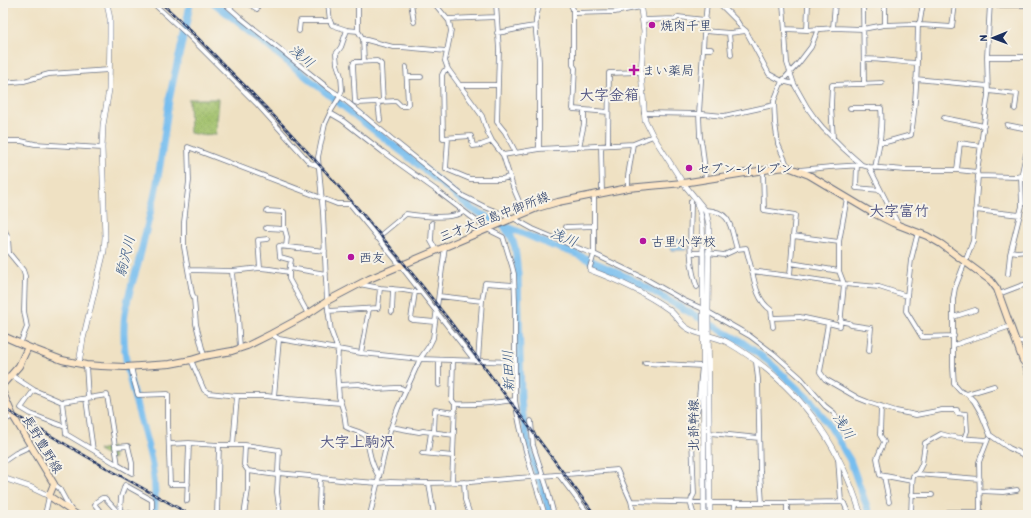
<svg xmlns="http://www.w3.org/2000/svg" width="1031" height="518" font-family="'Patrick Hand','Klee One',sans-serif">
	<style>
		.park { fill: url(#park-dots); stroke: #5d7763 }
		.water { fill: url(#water-ripples); stroke: #4976a6 }
		.lines { fill: none; stroke-linecap: round; stroke-linejoin: round }
		.river { stroke: #77beef; stroke-width: 7 }
		.minor-casing { stroke: #656d81; stroke-width: 5.5 }
		.tertiary-casing { stroke: #656d81; stroke-width: 6 }
		.secondary-casing { stroke: #656d81; stroke-width: 8 }
		.minor { stroke: #fff; stroke-width: 4 }
		.tertiary { stroke: #fff; stroke-width: 5 }
		.secondary { stroke: #fce5c4; stroke-width: 6 }
		.rail-casing { stroke: #1b2f5e; stroke-width: 2.5 }
		.rail { stroke: #f7f3e8; stroke-width: 1; stroke-dasharray: 3; stroke-linecap: butt }
		.poi-dot { fill: #b5179e; stroke: #f7f3e8; stroke-width: 1.5 }
		.labels { text-anchor: middle; stroke-width: 4; stroke-linejoin: round; paint-order: stroke }
		.poi-label { font-size: 13px; fill: #1b2f5e; stroke: #f7f3e8; text-anchor: start }
		.street-label { font-size: 13px; fill: #1b2f5e; stroke: #f7f3e8 }
		.water-label { font-size: 14px; font-style: italic; fill: #325382; stroke: #f7f3e8 }
		.quarter-label { font-size: 15px; font-weight: bold; fill: #525684; stroke: #f7f3e8 }
	</style>
	<defs>
		<pattern id="park-dots" width="8" height="8" patternUnits="userSpaceOnUse"><rect width="8" height="8" fill="#9fbf68"/><path d="M2 2h.1M6 6h.1" fill="none" stroke="#819c59" stroke-width="1.8" stroke-linecap="round"/></pattern>
		<pattern id="water-ripples" width="26" height="14" patternUnits="userSpaceOnUse"><rect width="26" height="14" fill="#77beef"/><path d="M2 4q2-2 4 0t4 0M15 11q2-2 4 0t4 0" fill="none" stroke="#619bc5"/></pattern>
	</defs>
	<rect width="100%" height="100%" fill="#f7f3e8"/>
	<filter id="ink" filterUnits="userSpaceOnUse"><feTurbulence type="fractalNoise" baseFrequency=".025" numOctaves="2"/><feDisplacementMap in="SourceGraphic" scale="8" xChannelSelector="R" yChannelSelector="G"/><feConvolveMatrix kernelMatrix="1 2 1 2 8 2 1 2 1" color-interpolation-filters="sRGB"/></filter>
	<filter id="wash" filterUnits="userSpaceOnUse"><feTurbulence type="fractalNoise" baseFrequency=".012" numOctaves="4" result="noise"/><feDisplacementMap in="SourceGraphic" scale="16" xChannelSelector="R" yChannelSelector="G"/><feGaussianBlur stdDeviation="0.9" result="paint"/><feColorMatrix in="noise" values="0 0 0 0 0 0 0 0 0 0 0 0 0 0 0 0 0 1.4 0 .05"/><feComposite in="paint" operator="in"/></filter>
	<g filter="url(#wash)">
		<rect width="100%" height="100%" fill="#efe1c3"/>
		<!-- park -->
		<path class="park" d="M189,99h30l-3,35 -16,1 -10,-2z
			M112,447l2,10 -1,2 -15,-8v-1z"/>
		<!-- water -->
		<path class="water" d="M671,239l16,1 -1,10h-15z"/>
		<g class="lines">
			<!-- river -->
			<path class="river" d="M214,3l134,107 72,56 52,43 31,16 50,21 21,7 57,26 111,63 26,19 45,42 14,20 23,37 20,55
				M504,227l7,9 4,11 3,27 3,125c3,40 17,78 30,116
				M154,515c8,-65 -32,-122 -30,-187 0,-23 8,-43 14,-64 5,-21 10,-42 15,-62 8,-33 11,-68 16,-101 6,-33 16,-65 21,-98"/>
		</g>
	</g>
	<g filter="url(#ink)">
		<g class="lines">
			<!-- minor casing -->
			<g class="minor-casing">
				<path id="minor" d="M153,3l36,33 67,67 54,60 9,3
					M224,3l17,15 87,70 12,8 52,43 71,57 22,11 28,11 20,11 50,21 11,4 50,24 39,22 20,9
					M252,3l-1,2 6,4
					M328,3l2,18 2,4 15,5 11,1 5,8 30,8h8l45,4
					M411,3l3,19
					M434,3l15,18 2,10 -6,30 3,8 34,47 5,15 5,10 11,14 10,32 11,26
					M570,3l3,6v56l2,3 -2,41 35,3
					M719,3l18,18 3,5 6,5 23,43 13,7 12,3
					M783,3l4,60 7,21 13,23 7,10 9,11 21,21 18,16 7,2 36,3h52l20,2
					M863,3l1,81
					M885,3v22
					M945,3l16,2h67
					M990,3l-3,54 1,38 -11,77 1,4 -5,65 -18,47 -2,12v67l1,17 6,7 7,3 7,7 7,12 9,22 19,13 19,9
					M573,13l42,-1 26,-5
					M448,19l48,-2
					M643,20l32,-1 3,-2 27,3
					M833,28l2,-25
					M785,29l22,1 27,-2 29,1 21,-4 30,-1 7,1 31,2 3,-23
					M347,30l-6,17 -5,7 1,10 4,12 1,14 -3,8 -8,13 -6,13 -7,33 5,56 4,89 4,29 7,19 -1,20 2,27 5,16 2,14c7,4 14,4 20,9 4,17 4,26 13,41
					M807,30l1,-27
					M299,31l1,-10h30
					M358,31v-28
					M704,31l26,2 16,-2
					M497,33c13,-2 26,-6 39,-7
					M729,33l2,22
					M363,39l1,22
					M703,49h8
					M987,57h40l1,-1
					M864,59c18,0 35,3 53,4
					M448,69l-4,2 -2,4 1,63 28,-2 2,10 8,-1 11,-4
					M407,77h14
					M916,79l71,7
					M3,83l21,-2 25,-7 60,-4
					M459,85h39l1,-35 -3,-47
					M498,85l-1,37 8,10 11,21
					M988,91l29,3 -2,15
					M378,102l2,18
					M383,102l-2,-38 -4,-3 -23,1 -1,3 2,37 3,1 38,-2 5,5h5l2,-2 -2,-37
					M850,108h31c2,20 -2,39 -6,60
					M330,113l12,7 41,32 53,38 51,39 16,8 9,29 2,8 1,27v61
					M644,113l59,1 21,2 50,-11
					M944,118l40,8
					M1007,125l21,4
					M448,138l-2,31 24,10h32l7,-2
					M833,138l-2,-33 1,-20 50,-2
					M3,141h18l14,3 67,4
					M880,142h6l25,-7c6,-37 6,-74 7,-111l2,-3 3,-18
					M608,145l1,-72 32,-1
					M601,146l1,48
					M579,147l5,-23v-14
					M539,149c0,-29 0,-59 0,-88 -1,-19 -8,-40 2,-58
					M503,155l36,-6 94,-5 20,-8
					M857,165l-1,23 24,2
					M788,167l-10,-23 -3,-21 -1,-22 8,-20 16,-17 13,-17 7,-18
					M869,167l29,57
					M763,170l1,40 31,5 -2,21 46,6
					M799,170l32,-3 31,-2
					M957,170l3,-27 21,3
					M978,176l38,1 12,-3
					M706,179l-4,-34 -2,-8 -1,-23 5,-81 3,-30
					M628,188v-12l5,-32
					M847,198l-8,44v29l5,13 -4,42 -12,-3 -8,49 5,7 33,19 10,4 28,9 20,4 26,-5h15v3l9,1 1,17 -3,8
					M691,201c0,27 -4,61 6,86
					M705,210c28,1 25,18 32,39l9,-1 6,23 38,5 54,8 35,3 28,9 -1,15 16,26 32,-1
					M975,210l45,5
					M267,211l17,1v14l3,11 -1,10
					M432,223l-1,18 5,9
					M3,227l5,10 1,16 14,17 2,6 -1,35 3,16 -7,17
					M566,227l28,-1
					M266,228l19,1
					M377,238l29,-24c18,2 42,6 58,-2
					M1011,251l6,1 11,-1
					M691,253h12
					M708,253l16,2 13,-6
					M791,263l48,8
					M590,267l4,-13v-59
					M260,268l-2,-28 10,-1
					M290,268l36,6
					M188,270l44,1 28,-3 10,1 19,3 2,-12 -11,-3 -1,-11 46,5
					M232,271l1,14 5,30 2,34
					M752,271c3,14 6,30 19,39l2,17
					M289,272v7l19,35
					M1008,274l2,-20 12,-48 -1,-29 5,-23 2,-1
					M790,276l3,-40
					M380,288l23,2 12,2
					M421,292h-6l-4,27 2,1 22,2
					M999,294l21,-8 8,-2
					M439,296l43,5
					M907,296l4,-36 7,-28
					M328,311l50,-3 2,-20 -21,-4
					M392,312l1,-23
					M708,312l42,24 24,18 27,24 24,28 9,7 8,16
					M953,317l22,-7
					M772,318l28,-1 28,6
					M840,321l9,2 2,2 20,3 -2,23
					M271,334l8,5 82,14 59,6 95,3v38c-20,3 -39,5 -60,4l-3,-4 1,-39
					M1016,342l12,-1
					M954,345l57,-19
					M361,353l8,-44
					M204,356l-8,-32 -2,-26 -2,-5 -8,-46v-25l5,-41 -1,-34 144,55 5,2h13l50,61 75,96
					M191,360l13,30 5,3 28,3h30l22,3 52,4
					M439,360v25
					M478,361l4,-60 3,-18 29,2
					M1023,361l5,15
					M756,362l2,17 2,92 2,32
					M645,363l57,3 -4,41 -6,32 2,55c-5,7 -3,13 0,21
					M86,365l2,33
					M131,366l3,15 4,14 30,-1v30l2,60h18
					M11,375l23,15 28,12
					M339,385l20,-1 19,5 17,-1h6l4,2
					M34,390l-13,18 10,6 34,13
					M967,394l27,-8
					M107,395l11,70 -25,-15 -27,-16 -4,-32z
					M237,396l-4,49h12l34,5 -1,23 42,4 1,1 29,3 28,2 12,-1 39,1 41,-1 147,-12 14,31 3,14
					M274,397l5,-58
					M86,399l7,51
					M515,400c6,39 18,77 30,115
					M881,406l-1,29 4,7 -7,16 3,17 32,6
					M3,421l10,-5
					M531,421l2,24 14,43 7,27
					M391,427l28,5 4,-1 31,4
					M434,432l1,-22 20,3
					M710,433l49,5
					M169,444l20,-1 13,1 17,1 -2,70
					M219,445h14
					M245,445l-1,20 4,6
					M115,447l13,-1 4,17v10l-14,-8
					M422,453l31,3
					M428,453l3,-21
					M838,458l3,44
					M3,462l13,-9 15,-7
					M278,474l-1,18 3,23
					M917,474l5,-10 3,-21 16,-9c16,5 30,5 46,6
					M559,475l30,40
					M884,476l5,26
					M320,477l-1,28 1,10
					M464,482l1,18 5,15
					M429,483l5,32
					M452,483l3,-79
					M54,484l5,4 12,22
					M980,491l23,1 14,-2
					M911,495h21
					M187,501l2,-58
					M631,501l79,2h72l59,-1 3,1 5,12
					M787,503v12
					M120,512l1,-15 4,-12 27,15v15
					M948,512h32
					M45,515l4,-19
					M95,515l5,-4 -5,-6 1,-3 6,-4h3l12,13 21,4
					M244,515l4,-25v-19l29,4
					M370,515l20,-85 8,-22 22,-49 9,-13 4,-8 12,-92
					M734,515l1,-12
					M911,515l1,-28 1,-11 4,-2 63,5
					M979,515l1,-7 -1,-46 9,-23"/>
			</g>
			<!-- tertiary casing -->
			<g class="tertiary-casing">
				<path id="tertiary" d="M640,3l4,28 -3,41 4,48 8,16 30,47 22,27 2,6 2,9 -1,87 2,203
					M697,204c7,15 5,33 6,49l1,262
					M590,270c27,10 54,22 78,39 8,5 12,15 19,19 12,8 27,7 40,14 68,39 112,99 134,173
					M79,363l4,-24 21,-88 1,-14 -3,-89 1,-23 6,-35 1,-55v-16l-3,-16
					M3,478l27,9 19,9"/>
			</g>
			<!-- secondary casing -->
			<g class="secondary-casing">
				<path id="secondary" d="M3,336l25,11 34,13 24,5 15,1 24,1 45,-3 21,-4 13,-4 28,-5 15,-5 24,-12 37,-20 21,-14 40,-21 168,-71 21,-6 70,-14 55,-5 94,-15 11,-1 21,8 62,37 22,11 34,13 14,8 50,37 6,8 26,72h5
					M3,384l16,-18 9,-19
					M3,393l10,23 41,68 -5,12 28,19"/>
			</g>
			<!-- minor -->
			<use href="#minor" class="minor"/>
			<!-- tertiary -->
			<use href="#tertiary" class="tertiary"/>
			<!-- secondary -->
			<use href="#secondary" class="secondary"/>
			<!-- rail casing -->
			<g class="rail-casing">
				<path id="rail" d="M161,3c23,20 44,42 65,64 80,79 154,164 223,253 49,65 97,130 146,195
					M3,408l100,58 88,49"/>
			</g>
			<!-- rail -->
			<use href="#rail" class="rail"/>
		</g>
	</g>
	<!-- markers -->
	<g class="poi-dot">
		<circle cx="652" cy="25" r="4"/>
		<path d="M632 64h4v4h4v4h-4v4h-4v-4h-4v-4h4z"/>
		<circle cx="689" cy="168" r="4"/>
		<circle cx="643" cy="241" r="4"/>
		<circle cx="351" cy="257" r="4"/>
	</g>
	<g class="labels">
		<!-- poi labels -->
		<g class="poi-label">
			<text x="660" y="30">焼肉千里</text>
			<text x="642" y="75">まい薬局</text>
			<text x="697" y="173">セブン-イレブン</text>
			<text x="651" y="246">古里小学校</text>
			<text x="359" y="262">西友</text>
		</g>
		<!-- street labels -->
		<g class="street-label">
			<text transform="translate(494 216) rotate(-21)" y="5">三才大豆島中御所線</text>
			<text transform="translate(693 425) rotate(-90)" y="5">北部幹線</text>
			<text transform="translate(43 444) rotate(59)" y="5">長野豊野線</text>
		</g>
		<!-- water labels -->
		<g class="water-label">
			<text transform="translate(302 56) rotate(39)" y="5">浅川</text>
			<text transform="translate(564 237) rotate(22)" y="5">浅川</text>
			<text transform="translate(125 256) rotate(-76)" y="5">駒沢川</text>
			<text transform="translate(508 371) rotate(-92)" y="5">新田川</text>
			<text transform="translate(844 426) rotate(57)" y="5">浅川</text>
		</g>
		<!-- quarter labels -->
		<g class="quarter-label">
			<text x="609" y="100">大字金箱</text>
			<text x="899" y="216">大字富竹</text>
			<text x="357" y="447">大字上駒沢</text>
		</g>
	</g>
	<!-- margin -->
	<rect width="1031" height="518" fill="none" stroke="#f7f3e8" stroke-width="16"/>
	<!-- north arrow -->
	<g transform="translate(993 38) rotate(269)" stroke="#f7f3e8" stroke-width="3" paint-order="stroke">
	<path d="M0-3L7 15L0 10L-7 15Z" fill="#1b2f5e"/>
	<text y="-6" font-size="11" font-weight="bold" text-anchor="middle" fill="#1b2f5e">N</text>
	</g>
</svg>
